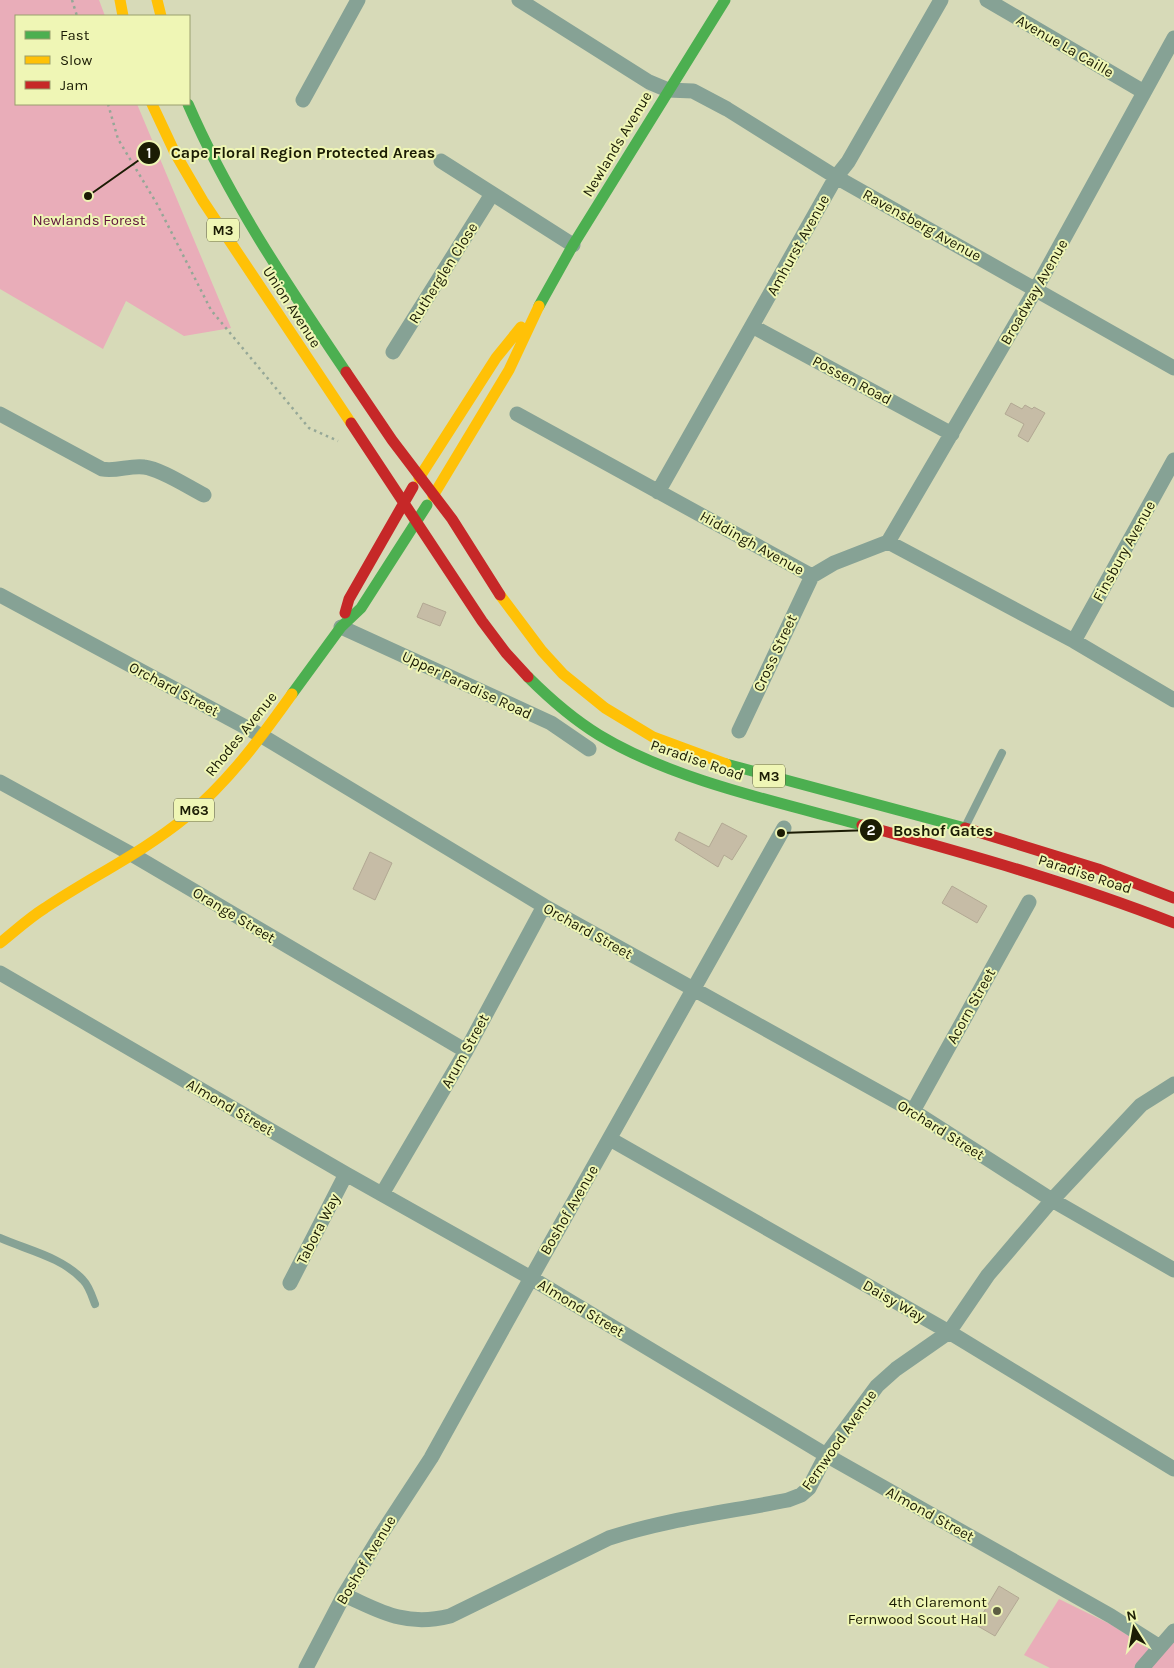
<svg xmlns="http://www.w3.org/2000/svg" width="1174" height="1668" font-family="Karla,sans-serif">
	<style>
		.green { fill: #e9adb9 }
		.building { fill: #c6bca6; stroke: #b2a893 }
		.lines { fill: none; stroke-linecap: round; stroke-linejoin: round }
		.path { stroke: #95a797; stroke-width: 2.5; stroke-dasharray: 2.5 4; stroke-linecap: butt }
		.lane { stroke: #86a295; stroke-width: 8 }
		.street { stroke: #86a295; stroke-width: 15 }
		.fast { stroke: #4caf50; stroke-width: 11 }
		.slow { stroke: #ffc107; stroke-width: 11 }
		.jam { stroke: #c62828; stroke-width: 11 }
		.poi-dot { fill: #5d5e43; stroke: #eff6b5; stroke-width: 2 }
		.labels { text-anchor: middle; stroke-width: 4; stroke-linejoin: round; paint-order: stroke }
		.shield { fill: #eff6b5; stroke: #5b5d39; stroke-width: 1 }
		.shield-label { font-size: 14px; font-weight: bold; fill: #1b1c04 }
		.street-label { font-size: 15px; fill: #1b1c04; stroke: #eff6b5 }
		.park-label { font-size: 15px; fill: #60163d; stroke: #eff6b5 }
		.poi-label { font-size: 15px; fill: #1b1c04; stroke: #eff6b5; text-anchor: end }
		.leader { fill: none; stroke: #1b1c04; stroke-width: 2 }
		.callout-dot { fill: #1b1c04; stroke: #eff6b5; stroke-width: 2 }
		.mark-label { font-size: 15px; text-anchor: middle; font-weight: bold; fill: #fff }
		.callout-label { font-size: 16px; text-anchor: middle; font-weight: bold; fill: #1b1c04; stroke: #eff6b5; stroke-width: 4; stroke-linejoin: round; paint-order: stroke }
	</style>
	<rect width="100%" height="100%" fill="#d7dab8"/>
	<!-- green -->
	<path class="green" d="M0,0h99l6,16h-89v88h121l94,224 -47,8 -58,-35 -23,48 -103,-60z
		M1059,1599l51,25 39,25 -15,19h-84l-26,-13z
		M1174,1638v30h-25z"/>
	<!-- building -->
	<path class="building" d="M1011,403l11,6 3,-4 7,4 2,-2 11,6 -17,29 -10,-6 6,-12 -19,-10z
		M423,603l23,9 -6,14 -23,-9z
		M722,823l25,13 -15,24 -8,-5 -6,12 -43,-27 4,-8 30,15z
		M370,852l22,11 -17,37 -22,-11z
		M952,886l35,20 -10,17 -35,-20z
		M999,1586l20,12 -24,38 -19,-11z"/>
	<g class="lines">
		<!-- path -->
		<path class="path" d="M72,0l5,16
			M108,104l10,35 39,65 54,106 98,118 29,13"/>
		<!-- lane -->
		<path class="lane" d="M967,823l35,-70
			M0,1238c27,12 62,19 83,42 6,6 9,16 12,24"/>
		<!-- street -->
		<path class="street" d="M519,0l130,82 19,8 25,1 34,18 109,68 338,191
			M987,0l157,92
			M303,100l55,-100
			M441,161l132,84
			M752,326l200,108
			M393,352l99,-158
			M0,414l102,55c14,3 28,-4 42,-2 17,2 44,20 60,28
			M517,414l295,162 22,-13 54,-21 186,99 100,59
			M658,492l178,-315 12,-15 93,-162
			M888,542l148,-253 138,-251
			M0,595l262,141 282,170 369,205 139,89 122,70
			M341,627l210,96 38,26
			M1074,641l100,-181
			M739,731l73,-155
			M0,782l133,73 333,196
			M0,973l346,201 185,104 295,177 285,161 49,31
			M913,1111l116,-209
			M610,1139l339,193 225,137
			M382,1194l84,-143 78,-145
			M290,1283l56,-109
			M344,1595c17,7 36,18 55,22 16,4 35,3 51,-1l159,-78c58,-19 119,-26 179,-38l13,-5 8,-7 17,-33 51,-69 19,-17 53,-37 39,-57 64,-75 89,-95 33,-21
			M306,1668l38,-73 38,-62 49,-75 100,-180 253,-450
			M1142,1668l32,-37"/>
		<!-- fast -->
		<path class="fast" d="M188,104c41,95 100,182 158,268
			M539,306l34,-61 152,-245
			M528,677c22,22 45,42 71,58 74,45 179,67 263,90
			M292,694l49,-67 20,-19 66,-103
			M726,764l239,64"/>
		<!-- slow -->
		<path class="slow" d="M120,0l3,16
			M157,0l4,16
			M152,104l23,49 28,48 148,222
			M419,478l77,-120 25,-31
			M433,496l76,-126 30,-64
			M500,595l42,56 21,23 42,34 48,29 73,27
			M0,943c15,-12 29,-25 45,-35 46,-31 97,-55 141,-91 42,-35 74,-78 106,-123"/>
		<!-- jam -->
		<path class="jam" d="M346,372l46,68 60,79 48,76
			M351,423l131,198 24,32 22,24
			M345,613l4,-14 64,-112
			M862,825c106,29 210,58 312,98
			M965,828l133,41 76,29"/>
	</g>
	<!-- markers -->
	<circle class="poi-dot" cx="997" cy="1611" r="5"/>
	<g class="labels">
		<!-- shield labels -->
		<g class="shield">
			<rect x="207" y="218.5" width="32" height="23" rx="4"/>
			<rect x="753" y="764.5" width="32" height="23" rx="4"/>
			<rect x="174" y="798.5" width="40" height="23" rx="4"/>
		</g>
		<g class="shield-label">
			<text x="223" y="235">M3</text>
			<text x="769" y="781">M3</text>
			<text x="194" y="815">M63</text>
		</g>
		<!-- street labels -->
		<g class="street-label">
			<text transform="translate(1065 46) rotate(30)" y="5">Avenue La Caille</text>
			<text transform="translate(617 144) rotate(-59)" y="5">Newlands Avenue</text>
			<text transform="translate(922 225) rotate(29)" y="5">Ravensberg Avenue</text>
			<text transform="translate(798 245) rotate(-61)" y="5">Amhurst Avenue</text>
			<text transform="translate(443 273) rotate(-58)" y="5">Rutherglen Close</text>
			<text transform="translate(1034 292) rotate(-60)" y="5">Broadway Avenue</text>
			<text transform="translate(292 307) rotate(57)" y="5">Union Avenue</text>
			<text transform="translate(852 380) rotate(28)" y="5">Possen Road</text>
			<text transform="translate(752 543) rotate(29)" y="5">Hiddingh Avenue</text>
			<text transform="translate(1124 551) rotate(-61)" y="5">Finsbury Avenue</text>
			<text transform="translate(775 653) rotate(-65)" y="5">Cross Street</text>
			<text transform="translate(467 685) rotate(25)" y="5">Upper Paradise Road</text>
			<text transform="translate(174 689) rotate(28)" y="5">Orchard Street</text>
			<text transform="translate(241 734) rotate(-51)" y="5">Rhodes Avenue</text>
			<text transform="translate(697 760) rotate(19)" y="5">Paradise Road</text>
			<text transform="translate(1085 874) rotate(18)" y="5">Paradise Road</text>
			<text transform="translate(234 915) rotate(31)" y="5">Orange Street</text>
			<text transform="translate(588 931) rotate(29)" y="5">Orchard Street</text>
			<text transform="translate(971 1006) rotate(-61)" y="5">Acorn Street</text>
			<text transform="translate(465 1051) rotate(-61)" y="5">Arum Street</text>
			<text transform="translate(230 1107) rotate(30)" y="5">Almond Street</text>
			<text transform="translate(941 1130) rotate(32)" y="5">Orchard Street</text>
			<text transform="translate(569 1210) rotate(-60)" y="5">Boshof Avenue</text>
			<text transform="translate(318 1229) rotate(-63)" y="5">Tabora Way</text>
			<text transform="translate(894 1301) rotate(30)" y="5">Daisy Way</text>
			<text transform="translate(581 1308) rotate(31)" y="5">Almond Street</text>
			<text transform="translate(839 1440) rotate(-55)" y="5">Fernwood Avenue</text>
			<text transform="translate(930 1514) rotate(29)" y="5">Almond Street</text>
			<text transform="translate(366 1560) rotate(-59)" y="5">Boshof Avenue</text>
		</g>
		<!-- park labels -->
		<g class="park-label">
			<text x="89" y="225">Newlands Forest</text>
		</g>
		<!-- poi labels -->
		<g class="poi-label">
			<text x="987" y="1607">4th Claremont<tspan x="987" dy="17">Fernwood Scout Hall</tspan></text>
		</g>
	</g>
	<!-- callouts -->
	<path class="leader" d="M88 196L149 153M781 833L871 830"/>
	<g class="callout-dot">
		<circle cx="88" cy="196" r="5"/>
		<circle cx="781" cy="833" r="5"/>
		<circle cx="149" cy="153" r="12"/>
		<circle cx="871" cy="830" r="12"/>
	</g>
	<g class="mark-label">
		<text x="149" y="158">1</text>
		<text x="871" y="835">2</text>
	</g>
	<g class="callout-label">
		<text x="303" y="158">Cape Floral Region Protected Areas</text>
		<text x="943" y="836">Boshof Gates</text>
	</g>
	<!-- legend -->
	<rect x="15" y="15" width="175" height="90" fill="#eff6b5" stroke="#9a9f6e"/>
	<rect x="25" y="31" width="25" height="8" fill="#4caf50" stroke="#9a9f6e"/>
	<text x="60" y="40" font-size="15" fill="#1b1c04">Fast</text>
	<rect x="25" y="56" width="25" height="8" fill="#ffc107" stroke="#9a9f6e"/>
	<text x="60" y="65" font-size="15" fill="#1b1c04">Slow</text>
	<rect x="25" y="81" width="25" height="8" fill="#c62828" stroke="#9a9f6e"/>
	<text x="60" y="90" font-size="15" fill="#1b1c04">Jam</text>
	<!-- north arrow -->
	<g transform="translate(1134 1628) rotate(349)" stroke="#eff6b5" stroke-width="4" paint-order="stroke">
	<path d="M0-4L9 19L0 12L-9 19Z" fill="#1b1c04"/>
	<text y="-8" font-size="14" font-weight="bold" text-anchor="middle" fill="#1b1c04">N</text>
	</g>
</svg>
